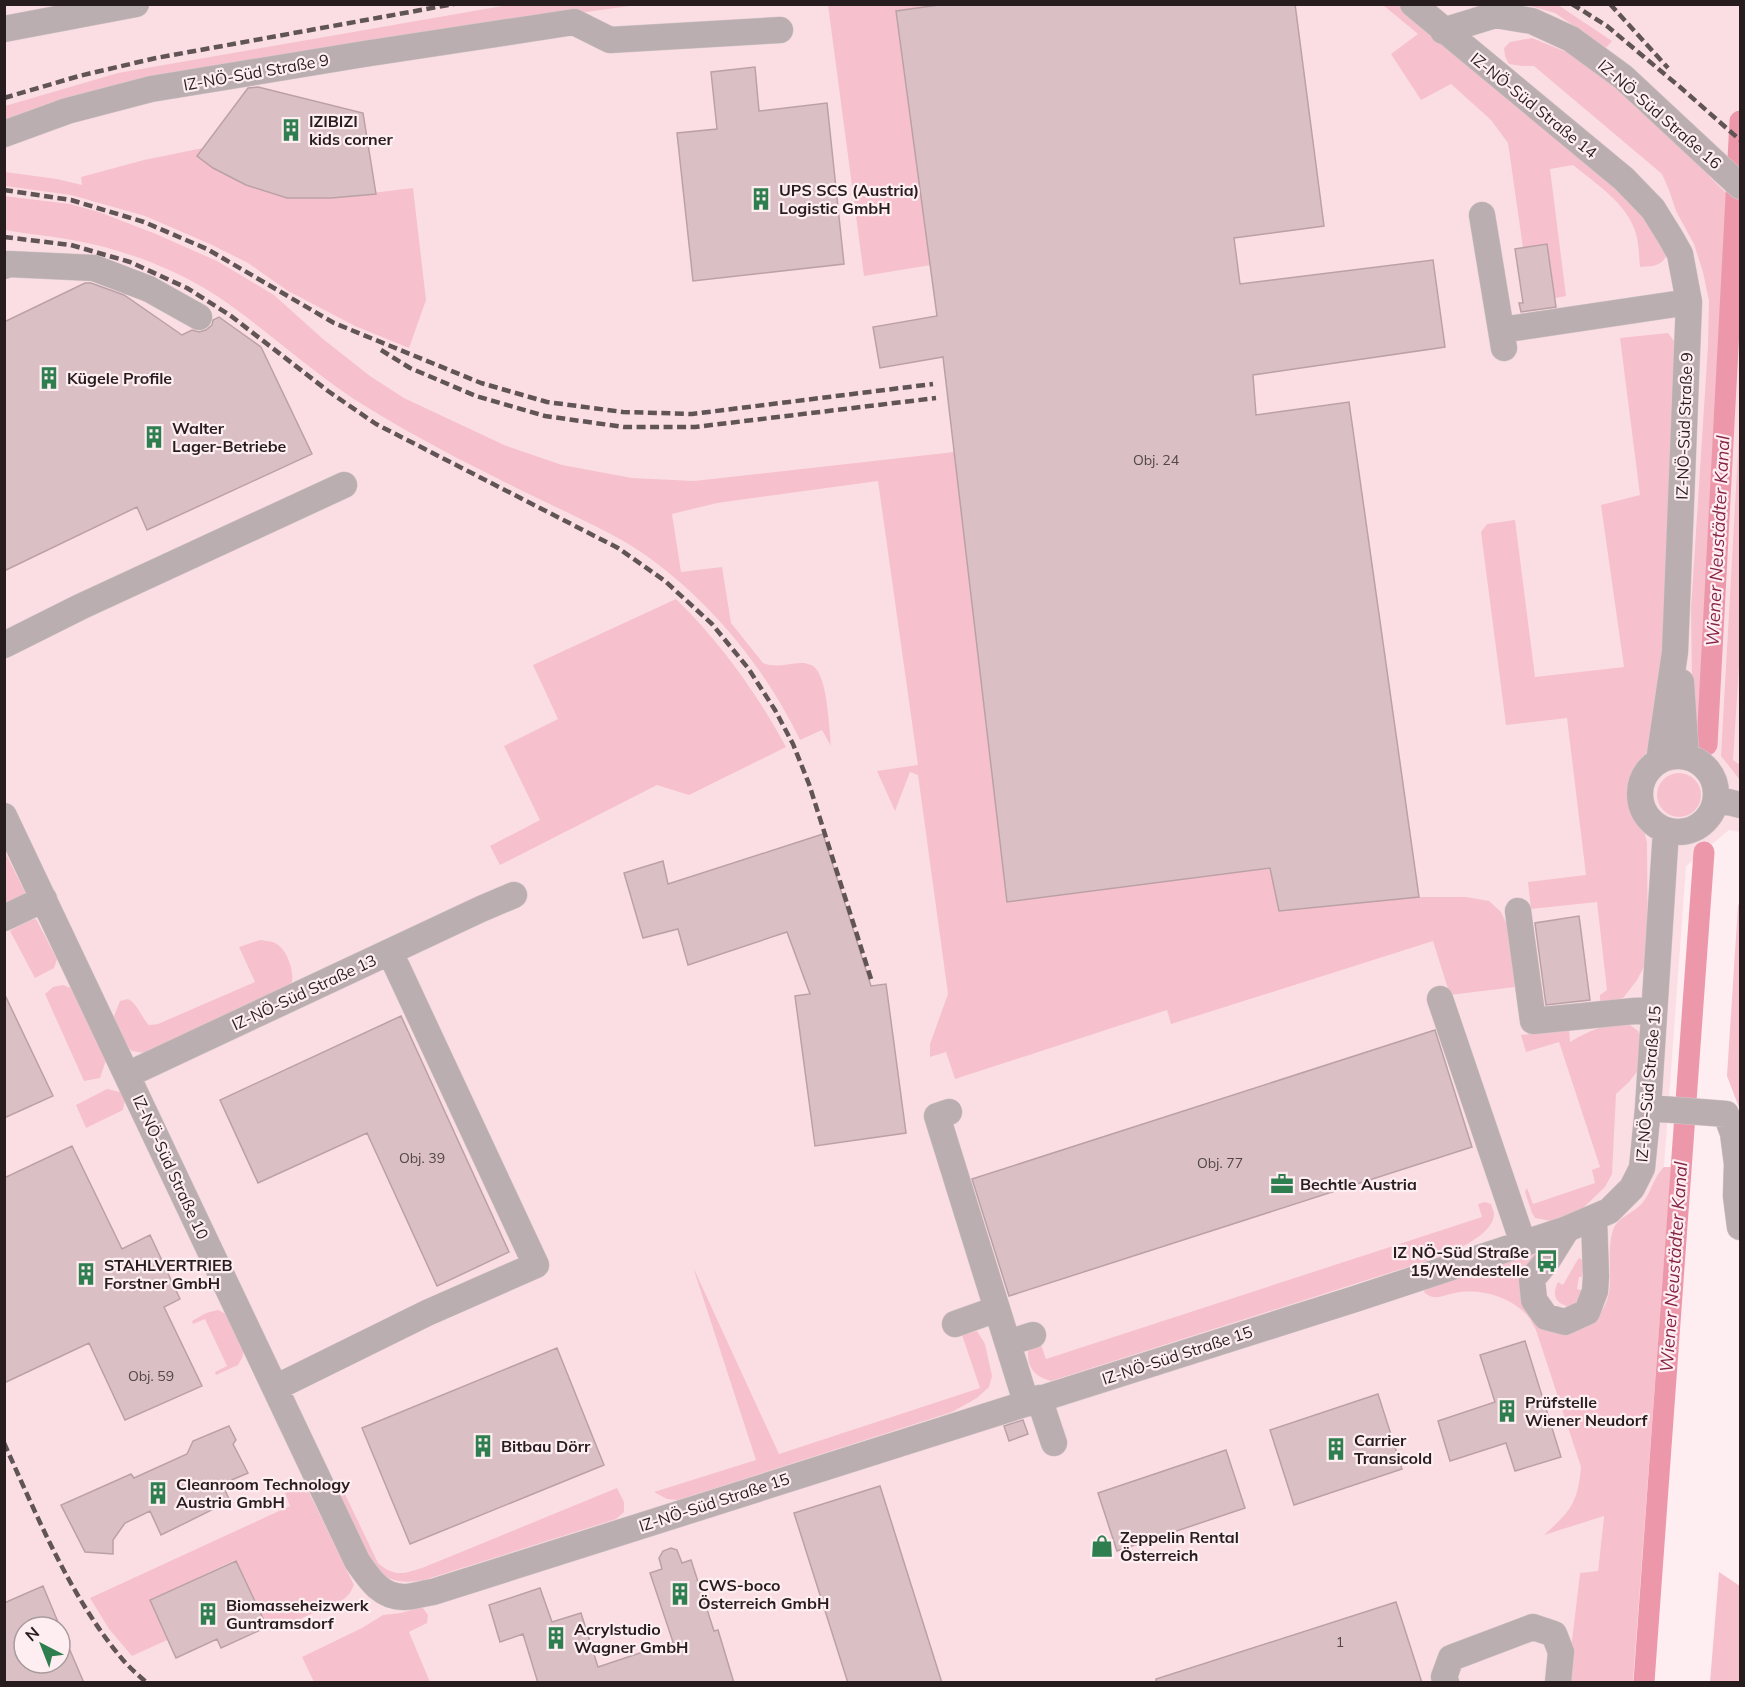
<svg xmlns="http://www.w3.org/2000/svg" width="1745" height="1687" font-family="Mulish,sans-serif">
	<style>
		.built { fill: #fbdee3; fill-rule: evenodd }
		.green { fill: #f6c1cc }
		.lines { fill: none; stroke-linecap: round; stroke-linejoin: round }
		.canal { stroke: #ed97ab; stroke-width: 21 }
		.building { fill: #dac0c5; stroke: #bba1a6; stroke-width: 1.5; fill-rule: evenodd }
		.minor-casing { stroke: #d7c8cb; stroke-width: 27 }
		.minor { stroke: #baaeb0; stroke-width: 26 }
		.rail { stroke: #605457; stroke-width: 4.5; stroke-dasharray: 9 4.5; stroke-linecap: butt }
		.labels { text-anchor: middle; stroke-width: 4.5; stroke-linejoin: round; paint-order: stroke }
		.number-label { font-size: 14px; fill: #544648 }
		.street-label { font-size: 16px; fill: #271d1f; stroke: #feeef1 }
		.poi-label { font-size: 16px; font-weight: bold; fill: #271d1f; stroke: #feeef1; text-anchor: start }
		.water-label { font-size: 18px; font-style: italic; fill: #862345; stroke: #feeef1 }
	</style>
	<rect width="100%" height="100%" fill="#feeef1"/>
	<!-- built -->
	<path class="built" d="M5,5h1735v827l-11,-2 -43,36 -22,301 -32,80 -34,325 -18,1 -13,109h-1562zM24,1627h36v36h-36z"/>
	<!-- green -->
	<path class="green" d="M508,5h130l-75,10 -54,4 -317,53 -187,51v-17l113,-33z
		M828,5h118l-15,260 -67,11z
		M1383,5h15l230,190 26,29 13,30c-5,13 -15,12 -27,13 -1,-10 -1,-22 -4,-33 -8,-30 -40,-50 -63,-69l-23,4 16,127 -11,2 -8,-54 -24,4 -15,-105 -17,-23 -40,-36 -30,16 -30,-46 27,-20z
		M1527,5h31l54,36 -6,7 -51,-35z
		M1532,38l39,16 50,35 90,84 -2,3 24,24 -31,533 -7,-8 -3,-46 -1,-70 17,-263 1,-45 -6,-29 -9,-28 -18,-33 -7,-21 -7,-16 -128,-108h-12l-13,-2 -4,-8 -1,-8 6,-6z
		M203,148l-6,8 16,12 33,17 41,13h44l82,-10 13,112 -17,48 -54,-22 -67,-35 -40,-28 -38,-19 -65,-28 -74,-21 -66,-9v-14l52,7 25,6 -1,-8 63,-17z
		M4,196l66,8 29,8 57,22 61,27 57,34 49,44 47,37 34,22 100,47 58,20 70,13 62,3 260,-29 53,449 263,-33 9,43 140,-14h47l23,4 12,11 10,21 4,54 -65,8 -17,-54 -262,83 -4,-14 -212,69 -9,-27 -16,5v-13l18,-50 -30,-219 -8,-3 -15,39 -18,-40 41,-6 -40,-284 -161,22 -45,11 9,58 41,-5 9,56 32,40c16,6 26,-1 41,0 3,1 6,1 9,3 15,10 16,63 18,80l-9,-16 -22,10c-35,-73 -91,-141 -159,-188 -33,-22 -72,-38 -108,-56 -55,-27 -111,-55 -163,-87 -55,-33 -101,-78 -153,-113 -41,-27 -97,-48 -145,-56 -22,-4 -45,-6 -67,-10z
		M1668,333l9,12 -11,269 -11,117 -8,21 -9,16 -7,19 -1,15 6,16 8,12 3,13 1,116 -11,21 -13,17 -14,7h-10v-9l7,-5 -10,-88 -66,7 -3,-27 58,-7 -19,-157 -61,7 -25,-193 6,-8 28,-4 20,157 89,-10 -23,-162 39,-10 -20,-157z
		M1740,417v233l-7,110 7,5v15l-19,-24z
		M676,599c45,44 80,93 110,148l-97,48 -32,-10 -157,80 -10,-19 50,-26 -36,-74 54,-27 -25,-54z
		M1657 795a22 22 0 1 1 44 0a22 22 0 1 1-44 0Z
		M4,850l22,44 -22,11z
		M1740,900v210l-13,-34 11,-170z
		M36,919l21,40 -3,9 -19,10 -25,-47 19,-11z
		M260,940c5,1 11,1 15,3 12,6 19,27 17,39l-7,6 -140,65 -13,-2 -7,-6 -10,-21 -1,-8 6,-15 8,-2c10,5 13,18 21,26l9,-1 97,-42 -16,-35z
		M63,985l8,3 35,72 -6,18 -16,3 -39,-87 8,-7z
		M1626,1022l12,9 6,13 -2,21 -13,17 -13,12 -4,80 -7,13 -22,21 -9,5 -23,8 -16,-3 -3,-5 -7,-21 2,-4 6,16 62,-21 -3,-13 8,-3 -41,-125 -33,10 -5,-17 48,-6 1,13c20,-12 34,-17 56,-20z
		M107,1089l13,3 5,7 -2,11 -37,18 -10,-23z
		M1664,1167h7l-38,515h-66l13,-109 18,-2 6,-55 -60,19c26,-23 34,-32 37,-68l-45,-137c-3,-5 -6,-12 -10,-16 -18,-18 -47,-26 -71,-21 -12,2 -21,9 -31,-1l1,-4 112,-38 5,1 -15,23 41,57c6,-1 13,-1 18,-4 3,-1 5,-4 7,-6 29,-26 10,-59 20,-91 4,-13 22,-17 30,-28 9,-11 11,-26 21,-35z
		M1485,1202l6,2c1,3 2,6 3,9 1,20 -34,35 -49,42l-394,126c-16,-4 -24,-13 -23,-30l4,-3 9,-3 5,14 436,-142 -4,-13z
		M1580,1258c6,5 3,12 2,19h-3l-2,12 8,2 1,7 -16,9c-14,-3 -19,-11 -12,-25l5,3 15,-26z
		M693,1267l86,187 201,-66 -18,-53 15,-4 8,13 7,32 -3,11 -12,11 -25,14 -274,88 -11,-1 -13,-7 102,-32z
		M218,1310l8,4 18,37 -2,7 -4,7 -22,10 -1,-3 12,-6 -22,-47 -12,5 -1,-3 14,-8z
		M305,1484l49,101 -4,8 -6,6 -66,30 -11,-2 -32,-67 -85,40 17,40 -35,16 -23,-27 -19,-31 200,-92 -5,-13z
		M342,1488l36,75c16,14 25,11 44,5l195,-80 7,14v10l-8,7 -192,61c-11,2 -22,3 -33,-1 -24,-9 -42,-59 -54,-82l1,-7z
		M1719,1572l21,14v96h-30z
		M422,1607l6,8 -1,8 -18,9 21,50h-116l-12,-25 60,-29 21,-13 18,-2z"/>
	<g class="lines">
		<!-- canal -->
		<path class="canal" d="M1707,745l33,-624
			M1644,1682l60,-830"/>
	</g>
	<!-- building -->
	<path class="building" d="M946,4h349l29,222 -90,12 6,46 193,-24 12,87 -192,28 3,40 93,-13 70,495 -140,14 -9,-43 -263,34 -64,-545 -63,11 -7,-41 64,-11 -41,-305z
		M755,67l4,44 68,-8 17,161 -151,17 -16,-148 40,-4 -6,-57z
		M258,87l105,26 13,81 -45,4h-44l-41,-13 -33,-17 -16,-12 51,-68z
		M1547,244l9,63 -35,5 -2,-9h4l-8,-54z
		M85,283h6l33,12 58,40 10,-5 7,2 7,-2 6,-5 1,-5 6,-3 42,30 51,107 -165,76 -10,-23 -133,64v-249z
		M823,834l48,152 15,-2 20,149 -91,13 -20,-150 15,-2 -23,-62 -99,33 -10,-36 -35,9 -19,-65 39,-12 5,23z
		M1579,916l11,84 -44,5 -11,-82z
		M4,993l49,103 -49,22z
		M401,1016l108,236 -72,34 -70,-153 -109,50 -38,-83z
		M1435,1030l37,117 -463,149 -37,-117z
		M72,1146l50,103 28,-14 30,64 -16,8 38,79 -77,34 -36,-77 -85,40v-205z
		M1525,1341l36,116 -46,14 -9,-28 -56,18 -12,-40 57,-19 -15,-47z
		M557,1348l47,117 -194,79 -48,-116z
		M1378,1394l24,75 -108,36 -24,-75z
		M1023,1420l5,14 -19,7 -5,-15z
		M229,1426l7,14 -3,4 15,29 -26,11 8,17 -69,34 -11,-24 -25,12 -12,17v14l-28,-2 -24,-47 70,-31 3,4 53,-24 6,-13z
		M1226,1450l19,58 -128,43 -19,-58z
		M880,1486l62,197h-94l-54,-170z
		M671,1548l6,2 5,13 9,-3 23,71 4,-1 16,53h-196l-15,-49 -23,8 -11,-37 51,-17 12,34 29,-9 17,54 75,-25 -23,-69 12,-4 -3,-11 4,-7z
		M236,1561l31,66 -46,21 -4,-9 -41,19 -26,-58z
		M43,1586l17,41 24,56h-80v-80zM24,1627h36v36h-36z
		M1396,1602l26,81h-266v-4z"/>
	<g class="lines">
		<!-- minor casing -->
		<g class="minor-casing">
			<path id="minor" d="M1413,4l211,175 29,30 18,29 9,16 9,48 -14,350 -16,109
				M4,29l132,-25
				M1443,31l52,-16 37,6 39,18 52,38 117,109
				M4,134l63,-23 84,-22 213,-35 210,-32 36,18 170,-10
				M1482,215l22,133
				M4,266l4,-2 86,4 55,21 50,28
				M1501,330l188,-28
				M4,645l76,-38 264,-122
				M1681,682l5,74
				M1640 794a38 38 0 1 1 76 0a38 38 0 1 1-76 0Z
				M1717,799l23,6
				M4,816l353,745c12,17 23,36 47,36 9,0 20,-4 29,-5l922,-293 212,-70 42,-18 23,-23 10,-20 6,-60 18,-278
				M1518,911l15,110 121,-12
				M4,918l40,-19
				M1440,999l83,244
				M127,1075l354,-166 33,-14
				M1648,1108l78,6 7,19 4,31 -1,32 4,31
				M949,1112l-12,4 89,286
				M1567,1229l-20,32 -15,18 2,21 12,17 19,5 22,-10 8,-21 1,-15 -2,-58
				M955,1324l42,-15
				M1008,1343l25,-8
				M275,1388l152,-75 109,-48 -146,-313
				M1039,1398l15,45
				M1446,1682l-2,-5 7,-19 82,-31 21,7 7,18 -3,30"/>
		</g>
		<!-- minor -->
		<use href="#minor" class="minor"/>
		<!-- rail -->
		<path class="rail" d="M1572,4l35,22 73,61 60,53
			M1610,4l58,64
			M4,98l75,-22 77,-18 298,-54
			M4,190l67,10 73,22 63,27 127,74 147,60 66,19 76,10 69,2 241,-30
			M4,237l67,8 59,17 57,26 44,28 97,75 48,33 242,124 47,33 47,43 36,44 27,42 18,34 16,40 63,198
			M381,350l29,18 66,28 69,20 79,11h71l241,-29
			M4,1443c34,75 66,154 119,217 7,8 15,15 23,22"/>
	</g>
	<!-- icons -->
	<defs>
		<g id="building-bare" transform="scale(1.8)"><path d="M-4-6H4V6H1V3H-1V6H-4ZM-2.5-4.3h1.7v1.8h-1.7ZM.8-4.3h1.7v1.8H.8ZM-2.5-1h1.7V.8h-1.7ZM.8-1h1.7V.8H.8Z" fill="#2e7e4f" stroke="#feeef1" stroke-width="2.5" paint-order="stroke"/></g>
		<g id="office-bare" transform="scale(1.8)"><path d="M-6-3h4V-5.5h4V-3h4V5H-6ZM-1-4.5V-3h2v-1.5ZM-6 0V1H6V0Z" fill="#2e7e4f" stroke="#feeef1" stroke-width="2.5" paint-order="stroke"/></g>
		<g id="bus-bare" transform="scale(1.8)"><path d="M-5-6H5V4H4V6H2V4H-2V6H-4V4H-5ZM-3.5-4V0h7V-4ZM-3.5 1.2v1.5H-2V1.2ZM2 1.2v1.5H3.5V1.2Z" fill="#2e7e4f" stroke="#feeef1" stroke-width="2.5" paint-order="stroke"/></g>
		<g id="shop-bare" transform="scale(1.8)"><path d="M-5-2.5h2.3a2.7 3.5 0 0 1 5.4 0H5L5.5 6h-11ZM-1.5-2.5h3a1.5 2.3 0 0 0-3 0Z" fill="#2e7e4f" stroke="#feeef1" stroke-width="2.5" paint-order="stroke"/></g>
	</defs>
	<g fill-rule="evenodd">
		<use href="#building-bare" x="291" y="130"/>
		<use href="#building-bare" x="761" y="199"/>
		<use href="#building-bare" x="49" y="378"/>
		<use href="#building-bare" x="154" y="437"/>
		<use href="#office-bare" x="1282" y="1184"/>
		<use href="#bus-bare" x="1547" y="1261"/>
		<use href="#building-bare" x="86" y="1274"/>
		<use href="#building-bare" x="1507" y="1411"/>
		<use href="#building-bare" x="483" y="1446"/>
		<use href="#building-bare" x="1336" y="1449"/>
		<use href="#building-bare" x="158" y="1493"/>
		<use href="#shop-bare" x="1102" y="1546"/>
		<use href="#building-bare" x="680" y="1594"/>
		<use href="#building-bare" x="208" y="1614"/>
		<use href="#building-bare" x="556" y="1638"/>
	</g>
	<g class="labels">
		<!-- number labels -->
		<g class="number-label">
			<text x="1156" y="465">Obj. 24</text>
			<text x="422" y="1163">Obj. 39</text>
			<text x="1220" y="1168">Obj. 77</text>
			<text x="151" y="1381">Obj. 59</text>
			<text x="1340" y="1647">1</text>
		</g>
		<!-- street labels -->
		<g class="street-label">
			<text transform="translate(256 72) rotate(-10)" y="6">IZ-NÖ-Süd Straße 9</text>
			<text transform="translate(1534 105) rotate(39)" y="6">IZ-NÖ-Süd Straße 14</text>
			<text transform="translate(1660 114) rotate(41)" y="6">IZ-NÖ-Süd Straße 16</text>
			<text transform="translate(1684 426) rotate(-88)" y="6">IZ-NÖ-Süd Straße 9</text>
			<text transform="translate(304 992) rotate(-25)" y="6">IZ-NÖ-Süd Straße 13</text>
			<text transform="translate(1648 1084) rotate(-85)" y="6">IZ-NÖ-Süd Straße 15</text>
			<text transform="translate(171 1167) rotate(65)" y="6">IZ-NÖ-Süd Straße 10</text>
			<text transform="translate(1177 1355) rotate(-18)" y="6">IZ-NÖ-Süd Straße 15</text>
			<text transform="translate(714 1502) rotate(-18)" y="6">IZ-NÖ-Süd Straße 15</text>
		</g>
		<!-- poi labels -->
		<g class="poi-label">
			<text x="309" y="127">IZIBIZI<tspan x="309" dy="18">kids corner</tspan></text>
			<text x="779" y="196">UPS SCS (Austria)<tspan x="779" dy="18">Logistic GmbH</tspan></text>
			<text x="67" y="384">Kügele Profile</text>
			<text x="172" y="434">Walter<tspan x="172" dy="18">Lager-Betriebe</tspan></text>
			<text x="1300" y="1190">Bechtle Austria</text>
			<text x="1529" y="1258" text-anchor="end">IZ NÖ-Süd Straße<tspan x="1529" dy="18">15/Wendestelle</tspan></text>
			<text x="104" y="1271">STAHLVERTRIEB<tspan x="104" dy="18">Forstner GmbH</tspan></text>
			<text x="1525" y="1408">Prüfstelle<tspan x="1525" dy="18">Wiener Neudorf</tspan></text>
			<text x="1354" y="1446">Carrier<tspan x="1354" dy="18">Transicold</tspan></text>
			<text x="501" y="1452">Bitbau Dörr</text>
			<text x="176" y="1490">Cleanroom Technology<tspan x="176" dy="18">Austria GmbH</tspan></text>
			<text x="1120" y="1543">Zeppelin Rental<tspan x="1120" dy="18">Österreich</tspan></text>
			<text x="698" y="1591">CWS-boco<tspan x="698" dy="18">Österreich GmbH</tspan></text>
			<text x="226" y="1611">Biomasseheizwerk<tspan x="226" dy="18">Guntramsdorf</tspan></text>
			<text x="574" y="1635">Acrylstudio<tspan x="574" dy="18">Wagner GmbH</tspan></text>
		</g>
		<!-- water labels -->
		<g class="water-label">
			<text transform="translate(1718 541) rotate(-87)" y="6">Wiener Neustädter Kanal</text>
			<text transform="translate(1674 1267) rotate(-86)" y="6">Wiener Neustädter Kanal</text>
		</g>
	</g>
	<!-- border -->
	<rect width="1745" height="1687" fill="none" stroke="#271d1f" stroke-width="12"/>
	<!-- north arrow -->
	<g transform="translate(42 1645) rotate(318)"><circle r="28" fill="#feeef1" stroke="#a89a9d" stroke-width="1.5"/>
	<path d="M0-4.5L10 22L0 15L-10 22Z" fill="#2e7e4f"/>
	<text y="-9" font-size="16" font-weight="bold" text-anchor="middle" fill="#271d1f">N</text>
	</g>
</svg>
